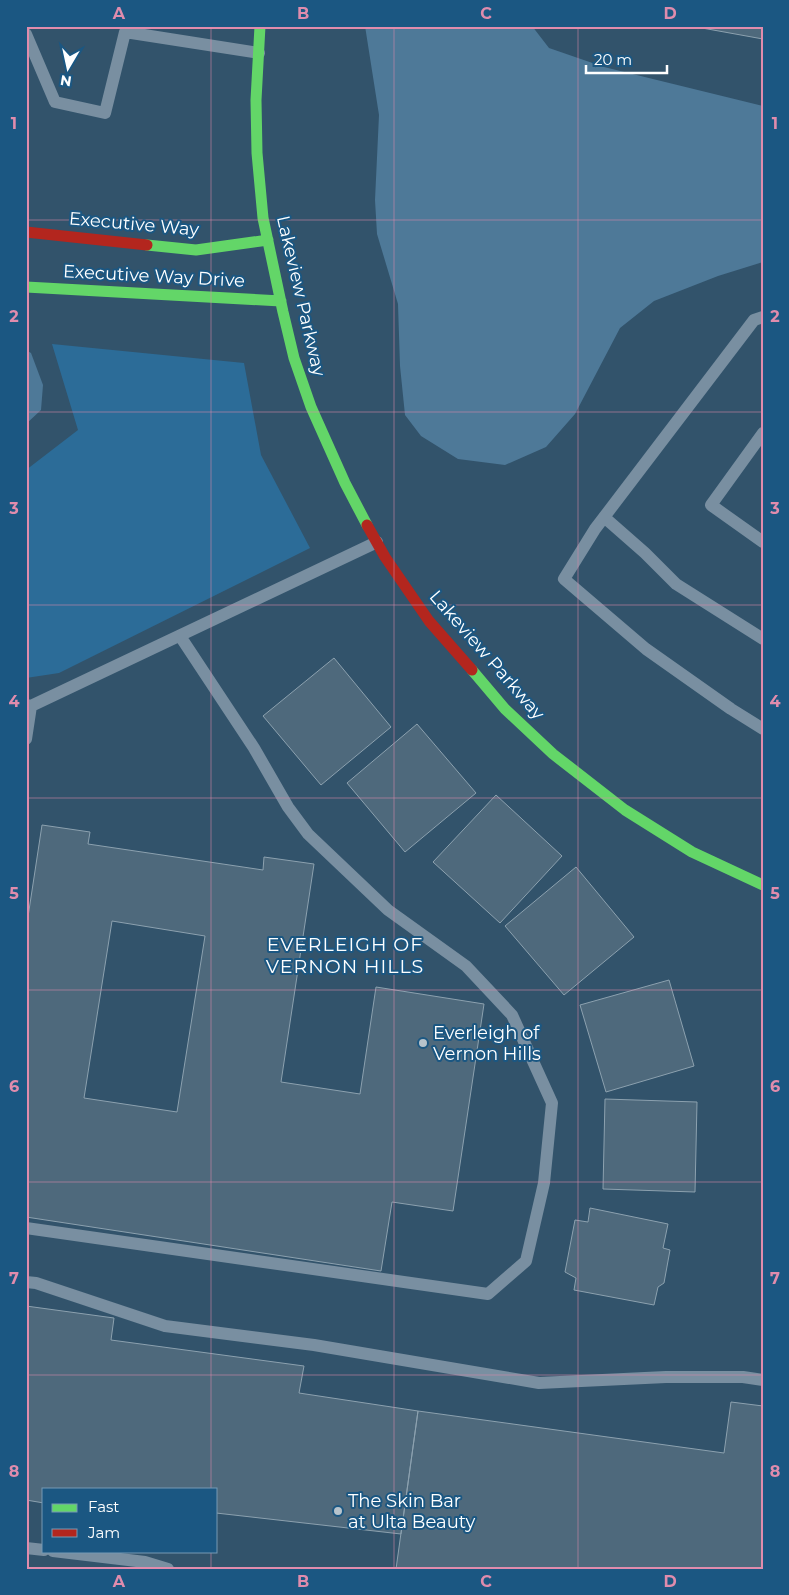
<svg xmlns="http://www.w3.org/2000/svg" width="789" height="1595" font-family="Montserrat,sans-serif">
	<style>
		.green { fill: #2c6c98 }
		.water { fill: #4e7998 }
		.building { fill: #4e697c; stroke: #8ca1af; fill-rule: evenodd }
		.lines { fill: none; stroke-linecap: round; stroke-linejoin: round }
		.lane { stroke: #798fa1; stroke-width: 12 }
		.fast { stroke: #63d668; stroke-width: 11 }
		.jam { stroke: #b3261e; stroke-width: 11 }
		.grid { fill: none; stroke: #e08cad; stroke-width: 1; stroke-opacity: 0.55 }
		.poi-dot { fill: #b7c3cb; stroke: #1b5782; stroke-width: 2 }
		.labels { text-anchor: middle; stroke-width: 4; stroke-linejoin: round; paint-order: stroke }
		.street-label { font-size: 18px; fill: #fff; stroke: #1b5782 }
		.poi-label { font-size: 18px; fill: #fff; stroke: #1b5782; text-anchor: start }
		.neighbourhood-label { font-size: 19px; letter-spacing: 1px; fill: #fff; stroke: #1b5782 }
		.neatline { fill: none; stroke: #e08cad; stroke-width: 2 }
		.grid-label { font-size: 16px; text-anchor: middle; font-weight: bold; fill: #e08cad }
	</style>
	<rect width="100%" height="100%" fill="#32536b"/>
	<!-- green -->
	<path class="green" d="M52,344l192,19 17,92 49,93 -251,125 -33,5v-208l52,-40z"/>
	<!-- water -->
	<path class="water" d="M365,26h167l17,22 55,19 159,39v156l-45,14 -64,25 -34,27 -45,86 -29,33 -41,18 -47,-6 -37,-23 -16,-21 -5,-49 -2,-62 -21,-70 -2,-34 4,-85z
		M26,350l5,3 12,32 -2,25 -15,14z"/>
	<!-- building -->
	<path class="building" d="M691,26h72v13z
		M334,658l57,69 -70,58 -58,-69z
		M417,724l59,69 -71,59 -58,-69z
		M496,795l66,61 -62,67 -67,-61z
		M42,825l48,7 -2,12 175,26 1,-13 50,7 -33,218 79,12 16,-107 108,17 -31,207 -61,-9 -11,69 -355,-54v-287zM112,921l93,15 -28,176 -93,-14z
		M576,867l58,70 -70,58 -59,-69z
		M669,980l25,86 -88,26 -26,-87z
		M605,1099l92,3 -2,90 -92,-3z
		M590,1208l78,16 -5,24 7,2 -6,33 -6,4 -4,18 -80,-15 2,-12 -11,-6 10,-52 13,2z
		M26,1306l88,12 -3,22 193,26 -5,27 119,18 -17,123 -185,-21v-24h-172v14l-18,-3z
		M731,1402l32,4v163h-367l22,-158 306,42z"/>
	<g class="lines">
		<!-- lane -->
		<path class="lane" d="M26,34l29,68 50,11 20,-81 134,21
			M763,317l-9,3 -159,209 -31,50 82,70 85,60 32,20
			M763,433l-52,72 52,37
			M604,517l41,36 31,31 87,55
			M26,705l5,1 346,-164
			M26,739l5,-33
			M26,1228l462,66 38,-33 18,-78 8,-80 -40,-88 -46,-49 -78,-56 -80,-76 -20,-27 -34,-59 -74,-112
			M26,1282l10,1 129,43 149,19 225,38 127,-6h77l20,3
			M26,1548l18,2
			M53,1551l92,11 23,7"/>
		<!-- fast -->
		<path class="fast" d="M260,26l-4,74 1,53 6,65 20,94 11,46 17,49 34,76 22,42
			M147,245l49,5 72,-10
			M26,287l255,14
			M472,670l33,39 48,45 72,56 67,42 71,33"/>
		<!-- jam -->
		<path class="jam" d="M26,232l121,13
			M367,525l18,32 44,64 43,49"/>
	</g>
	<!-- grid -->
	<path class="grid" d="M211,26v1463M394,26v1543M578,26v1543M26,220h737M26,412h737M26,605h737M26,798h737M26,990h737M26,1182h737M26,1375h737M211,1551v18"/>
	<!-- markers -->
	<g class="poi-dot">
		<circle cx="423" cy="1043" r="5"/>
		<circle cx="338" cy="1511" r="5"/>
	</g>
	<g class="labels">
		<!-- street labels -->
		<g class="street-label">
			<text transform="translate(134 224) rotate(5)" y="6">Executive Way</text>
			<text transform="translate(154 276) rotate(3)" y="6">Executive Way Drive</text>
			<text transform="translate(301 296) rotate(77)" y="6">Lakeview Parkway</text>
			<text transform="translate(487 655) rotate(49)" y="6">Lakeview Parkway</text>
		</g>
		<!-- poi labels -->
		<g class="poi-label">
			<text x="433" y="1039">Everleigh of<tspan x="433" dy="21">Vernon Hills</tspan></text>
			<text x="348" y="1507">The Skin Bar<tspan x="348" dy="21">at Ulta Beauty</tspan></text>
		</g>
		<!-- neighbourhood labels -->
		<g class="neighbourhood-label">
			<text x="345" y="951">EVERLEIGH OF<tspan x="345" dy="22">VERNON HILLS</tspan></text>
		</g>
	</g>
	<!-- border -->
	<rect width="789" height="1595" fill="none" stroke="#1b5782" stroke-width="55"/>
	<!-- legend -->
	<rect x="42" y="1488" width="175" height="65" fill="#1b5782" stroke="#769ab4"/>
	<rect x="52" y="1504" width="25" height="8" fill="#63d668" stroke="#769ab4"/>
	<text x="88" y="1512" font-size="15" fill="#ffffff">Fast</text>
	<rect x="52" y="1529" width="25" height="8" fill="#b3261e" stroke="#769ab4"/>
	<text x="88" y="1538" font-size="15" fill="#ffffff">Jam</text>
	<!-- north arrow -->
	<g transform="translate(68 68) rotate(189)" stroke="#1b5782" stroke-width="4" paint-order="stroke">
	<path d="M0-4L9 19L0 12L-9 19Z" fill="#ffffff"/>
	<text y="-8" font-size="14" font-weight="bold" text-anchor="middle" fill="#ffffff">N</text>
	</g>
	<!-- scale -->
	<path d="M586 65v8h81v-8" fill="none" stroke="#ffffff" stroke-width="2.5"/>
	<text x="594" y="65" font-size="15" fill="#ffffff" stroke="#1b5782" stroke-width="4" paint-order="stroke">20 m</text>
	<rect x="28" y="28" width="734" height="1540" class="neatline"/>
	<g class="grid-label">
		<text x="119" y="19">A</text>
		<text x="303" y="19">B</text>
		<text x="486" y="19">C</text>
		<text x="670" y="19">D</text>
		<text x="14" y="129">1</text>
		<text x="775" y="129">1</text>
		<text x="14" y="322">2</text>
		<text x="775" y="322">2</text>
		<text x="14" y="514">3</text>
		<text x="775" y="514">3</text>
		<text x="14" y="707">4</text>
		<text x="775" y="707">4</text>
		<text x="14" y="899">5</text>
		<text x="775" y="899">5</text>
		<text x="14" y="1092">6</text>
		<text x="775" y="1092">6</text>
		<text x="14" y="1284">7</text>
		<text x="775" y="1284">7</text>
		<text x="14" y="1477">8</text>
		<text x="775" y="1477">8</text>
		<text x="119" y="1587">A</text>
		<text x="303" y="1587">B</text>
		<text x="486" y="1587">C</text>
		<text x="670" y="1587">D</text>
	</g>
</svg>
